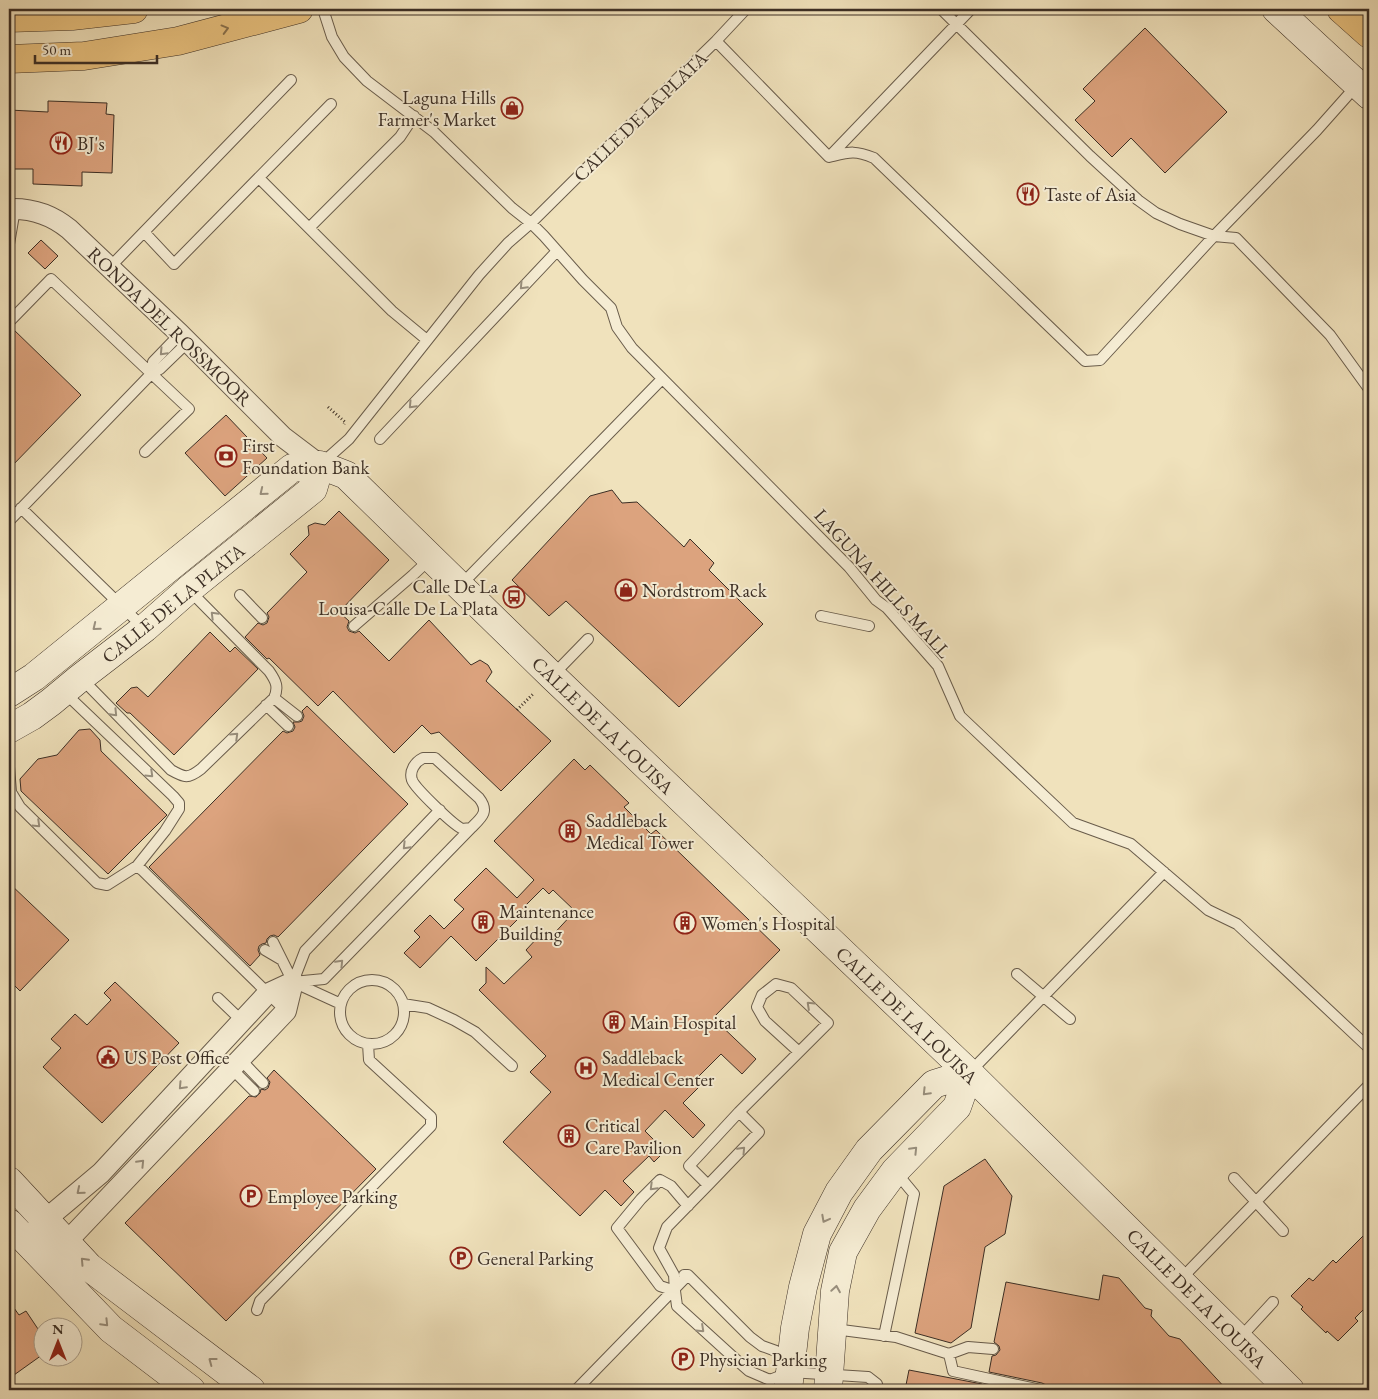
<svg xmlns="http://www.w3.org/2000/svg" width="1378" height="1399" font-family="'EB Garamond',serif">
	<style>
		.building { fill: #dca37e; stroke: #3c2f25 }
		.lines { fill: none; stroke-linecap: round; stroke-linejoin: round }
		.lane-casing { stroke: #695c4b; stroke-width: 12 }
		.street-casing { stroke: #695c4b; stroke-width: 22 }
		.secondary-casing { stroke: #3c2f25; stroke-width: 29 }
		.primary-casing { stroke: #3c2f25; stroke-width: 29 }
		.highway-casing { stroke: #3c2f25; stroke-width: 29 }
		.path { stroke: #3c2f25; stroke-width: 3; stroke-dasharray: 1 2.5; stroke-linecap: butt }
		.lane { stroke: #f5ecd3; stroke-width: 10 }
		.street { stroke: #f5ecd3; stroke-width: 20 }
		.secondary { stroke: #f5ecd3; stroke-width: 28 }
		.primary { stroke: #e8c17e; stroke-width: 28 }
		.highway { stroke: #e8c17e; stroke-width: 28 }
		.oneway { stroke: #89714d }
		.oneway2 { stroke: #988e7c }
		.labels { text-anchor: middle; stroke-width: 4; stroke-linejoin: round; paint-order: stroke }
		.poi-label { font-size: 19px; fill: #3c2f25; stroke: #f5ecd3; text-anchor: start }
		.street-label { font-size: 19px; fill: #3c2f25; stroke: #f5ecd3 }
	</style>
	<rect width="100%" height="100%" fill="#f0e2bc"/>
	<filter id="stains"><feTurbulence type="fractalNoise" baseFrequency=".004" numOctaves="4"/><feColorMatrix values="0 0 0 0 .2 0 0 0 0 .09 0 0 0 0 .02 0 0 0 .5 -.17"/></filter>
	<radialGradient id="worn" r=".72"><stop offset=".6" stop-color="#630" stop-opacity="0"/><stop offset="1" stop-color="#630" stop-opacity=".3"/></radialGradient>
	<!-- building -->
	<path class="building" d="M1145,28l82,84 -62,61 -34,-35 -19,19 -37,-37 20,-19 -12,-12z
		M48,101l59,2 -1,11 8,1 -2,58 -30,-1v14l-49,-2v-15h-24v-59l39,2z
		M41,240l17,16 -13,13 -17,-16z
		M12,328l69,67 -72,74v-140z
		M226,415l41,43 -42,38 -40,-43z
		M612,490l10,13 15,-1 47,45 6,-8 24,24 -5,7 54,54 -84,83 -113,-106 -17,15 -37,-36 78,-84z
		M339,511l50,49 -50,52 10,9 -2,6 2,4 6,2 4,-2 30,30 40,-41 42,45 9,-5 8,5 4,7 -6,9 65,60 -50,50 -62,-59 -8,2 -9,-9 -28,28 -61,-62 -15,15 -49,-48 -2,1 -22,-22 13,-14 5,2 4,-2 2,-6 -2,-4 40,-41 -17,-18 19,-19 -1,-9 7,-3 10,2z
		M210,632l20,20 5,-5 23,22 -84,86 -44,-42h-3l-11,-10 15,-15 6,-1 11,10z
		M307,706l101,98 -130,133 -4,-2 -4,1 -3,3 -1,4 -4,1 -3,2 -1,4 2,5 -10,11 -101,-99 134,-136 4,2 6,-2 2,-4 -2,-5h6l3,-1 2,-5 -2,-5z
		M90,729l10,11 1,11 66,64 -59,59 -87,-83 -1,-12 18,-20 19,-4 22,-25z
		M574,759l11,11 5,-5 39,38 -5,4 27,27 5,-4 124,120 -67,68 43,41 -14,15 -21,-20 -28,28 6,5 -16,16 22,22 -12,13 -28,-28 -20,21 20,20 -11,11 -5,-6 -26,25 11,11 -13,14 -16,-16 -25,26 -77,-74 48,-50 -21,-20 16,-16 -67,-66 7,-7v-16l18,17 28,-27 -6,-7 14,-15 8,5 27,-29 -22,-21 -4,4 -6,-6 -18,18 3,3 -52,52 -25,-25 -31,32 -16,-15 16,-16 -6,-6 16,-16 14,14 20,-20 -10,-9 32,-32 31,30 17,-18 -40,-39z
		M9,883l60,57 -49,51 -11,-11z
		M115,982l64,61 -77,80 -59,-56 18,-19 -10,-9 24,-25 12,11 24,-25 -7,-7z
		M274,1070l102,99 -150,152 -101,-98 124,-127 7,1 4,-4 1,-4 4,1 3,-2 2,-6 -3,-4z
		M985,1159l27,37 -7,38 -20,13 -14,81 -20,15 -36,-10 29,-147z
		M1369,1230v74l-14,14 3,3 -20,20 -11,-10 -1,2 -25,-24 2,-2 -12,-11 18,-18 4,3 20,-21 3,3z
		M1103,1275l16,3 26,30 7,2 -1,6 18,20 11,3 47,51h-179l-2,-5 -4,-2 -53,-11 3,-16 4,-1 4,-5 -1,-4 -5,-4 12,-60 93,18z
		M9,1301l10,14 7,-4 16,24 -6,5 4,5 -4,2 6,8 -28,20 -5,-7z
		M909,1370l73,14v6h-77z"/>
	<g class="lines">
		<!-- lane casing -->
		<g class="lane-casing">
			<path id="lane" d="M323,9l9,28 12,20 23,24 67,51 78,76 19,15 13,13 39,44 28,28 6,19 15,21 217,219 27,33 11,8 51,58 22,50 113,107 58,21 77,66 29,14 132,124
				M941,9l149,147 48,44 18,13 24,11 34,12 22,2 94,97 39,54
				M716,41l113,116
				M830,156l141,-147
				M829,157c21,-5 25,-7 45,1l211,203 15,-1 114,-124 103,-106 40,-45
				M259,178l133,133 35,29
				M309,228l91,-91 14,-21
				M144,232l30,32 157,-160
				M9,244l6,-35
				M110,267l181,-187
				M9,322l42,-43 138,130 -44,43
				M152,373l1,-11 27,-28
				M380,439l177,-188
				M321,464l28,-25 130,-164 29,-32 23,-20 111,-110 74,-72 30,-32
				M21,508l123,120
				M9,521l143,-148 8,-4 28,-27
				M460,586l202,-207
				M240,595l22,23
				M821,616l48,10
				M354,626l59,-51 17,-16
				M552,676l36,-37
				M81,678l90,92c14,8 17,9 30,-1l73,-71c5,-11 2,-17 -5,-27l-80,-81
				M274,698l23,18
				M266,705l22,21
				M423,758h12l44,40c11,14 2,20 -8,30 -1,0 -7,1 -8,1 -8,-2 -48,-41 -51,-49 -3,-9 3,-18 11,-22z
				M9,767l2,25 9,15 77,76 10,2 30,-19 28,-35 14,-22v-6l-6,-7 -108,-103
				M440,810l-135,141 -12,31 31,-3 147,-151
				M137,866l5,4 144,141
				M273,942l20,40 48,22
				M265,950l17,10
				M1017,974l53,45
				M340 1012a32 32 0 1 1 64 0a32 32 0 1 1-64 0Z
				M218,998l24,23
				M403,1004l25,4 26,12 21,12 37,34
				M240,1059l23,24
				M231,1068l23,23
				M970,1072l194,-200
				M739,1112l89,-89 -37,-35 -15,-4 -14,11 -5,12 8,14 34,31
				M1234,1178l49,53
				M708,1185l-19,-19 50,-54 20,20 -51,53 -41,42 -8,21 15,27 1,16 2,15 55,50 17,15 21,9 20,-8 78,5 9,7 1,6
				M684,1275h4l62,62 12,9 14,5 9,14
				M1180,1280l189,-195
				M675,1291l-15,-5 -43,-58 24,-29 19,-19 11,6 17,20
				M257,1310l3,-9 171,-175v-9l-62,-57 -1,-16
				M834,1329l62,8 53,17 19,-7 25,2
				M884,1336l30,-142 -19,-23
				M1239,1339l34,-37
				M949,1354l4,17 88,19
				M576,1390l112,-115"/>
		</g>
		<!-- street casing -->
		<g class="street-casing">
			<path id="street" d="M9,209c22,-1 43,6 60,20l111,105 103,103 37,28
				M26,1240l19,-20 56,-47 166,-179 26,-12
				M57,1252l229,-241 7,-29"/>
		</g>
		<!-- secondary casing -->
		<g class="secondary-casing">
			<path id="secondary" d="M1276,9l93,86
				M9,693l25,-16 258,-209 28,-3 26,10 206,201 417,397 321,317
				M9,729l23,-13 19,-14 29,-24 65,-50 43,-38 125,-101 7,-24
				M9,1181l80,86 162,123
				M9,1223l102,106 80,61
				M788,1390l7,-62 8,-41 14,-53 22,-42 30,-42 65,-66 35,-11
				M828,1390l7,-99 8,-39 24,-43 28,-38 62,-64 12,-34"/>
		</g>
		<!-- primary casing -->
		<g class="primary-casing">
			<path id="primary" d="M9,18l63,-2 62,-7
				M9,59l75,-3 94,-15 121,-32"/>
		</g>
		<!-- highway casing -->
		<g class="highway-casing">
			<path id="highway" d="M1341,9l28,25"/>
		</g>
		<!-- path -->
		<path class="path" d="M328,407l17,15 -1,2
			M517,710l17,-17"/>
		<!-- lane -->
		<use href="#lane" class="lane"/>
		<!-- street -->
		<use href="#street" class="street"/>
		<!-- secondary -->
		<use href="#secondary" class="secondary"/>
		<!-- primary -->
		<use href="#primary" class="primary"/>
		<!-- highway -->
		<use href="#highway" class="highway"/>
	</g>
	<!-- one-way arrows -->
	<defs><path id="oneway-chevron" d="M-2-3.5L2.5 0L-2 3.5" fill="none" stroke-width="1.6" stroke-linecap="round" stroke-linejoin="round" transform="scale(1.25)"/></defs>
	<use class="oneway" href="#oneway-chevron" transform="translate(225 29) rotate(-15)"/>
	<g class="oneway2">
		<use href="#oneway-chevron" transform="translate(523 286) rotate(133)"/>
		<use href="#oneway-chevron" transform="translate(163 352) rotate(133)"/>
		<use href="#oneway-chevron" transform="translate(412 405) rotate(133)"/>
		<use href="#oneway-chevron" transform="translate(263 492) rotate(141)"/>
		<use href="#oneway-chevron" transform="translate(214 615) rotate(-135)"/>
		<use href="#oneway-chevron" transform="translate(96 627) rotate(141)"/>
		<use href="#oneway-chevron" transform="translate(114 713) rotate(46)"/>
		<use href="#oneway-chevron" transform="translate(235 736) rotate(-44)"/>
		<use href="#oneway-chevron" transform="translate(150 774) rotate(44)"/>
		<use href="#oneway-chevron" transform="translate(37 824) rotate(44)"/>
		<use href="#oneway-chevron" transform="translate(406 846) rotate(134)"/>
		<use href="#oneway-chevron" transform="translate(340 963) rotate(-46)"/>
		<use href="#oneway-chevron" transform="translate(810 1005) rotate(-137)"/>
		<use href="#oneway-chevron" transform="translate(182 1086) rotate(133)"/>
		<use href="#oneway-chevron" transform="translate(926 1092) rotate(134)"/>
		<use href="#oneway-chevron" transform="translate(742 1150) rotate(-47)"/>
		<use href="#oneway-chevron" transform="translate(914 1150) rotate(-46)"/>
		<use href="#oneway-chevron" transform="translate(141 1163) rotate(-46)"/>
		<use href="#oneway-chevron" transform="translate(653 1187) rotate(135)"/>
		<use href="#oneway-chevron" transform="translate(80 1191) rotate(140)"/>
		<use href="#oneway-chevron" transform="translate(825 1219) rotate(118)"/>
		<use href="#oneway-chevron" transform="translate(84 1261) rotate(-133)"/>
		<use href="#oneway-chevron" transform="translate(836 1289) rotate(-81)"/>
		<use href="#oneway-chevron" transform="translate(105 1323) rotate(46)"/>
		<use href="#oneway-chevron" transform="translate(701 1329) rotate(43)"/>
		<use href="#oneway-chevron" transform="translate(212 1361) rotate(-143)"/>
	</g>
	<!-- icons -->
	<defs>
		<g id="shop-ring" transform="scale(1.125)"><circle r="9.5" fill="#f5ecd3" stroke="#8f2418" stroke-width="1.5"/><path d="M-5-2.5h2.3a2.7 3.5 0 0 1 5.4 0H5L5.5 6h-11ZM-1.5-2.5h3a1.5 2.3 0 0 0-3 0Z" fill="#8f2418"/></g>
		<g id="restaurant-ring" transform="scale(1.125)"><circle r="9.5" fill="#f5ecd3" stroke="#8f2418" stroke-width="1.5"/><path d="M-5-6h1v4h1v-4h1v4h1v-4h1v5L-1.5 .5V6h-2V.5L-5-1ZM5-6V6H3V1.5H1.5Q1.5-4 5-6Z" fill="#8f2418"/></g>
		<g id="bank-ring" transform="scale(1.125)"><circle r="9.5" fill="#f5ecd3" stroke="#8f2418" stroke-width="1.5"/><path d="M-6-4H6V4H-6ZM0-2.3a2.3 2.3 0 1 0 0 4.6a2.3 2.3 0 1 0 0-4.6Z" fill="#8f2418"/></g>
		<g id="bus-ring" transform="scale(1.125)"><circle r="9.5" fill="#f5ecd3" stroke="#8f2418" stroke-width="1.5"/><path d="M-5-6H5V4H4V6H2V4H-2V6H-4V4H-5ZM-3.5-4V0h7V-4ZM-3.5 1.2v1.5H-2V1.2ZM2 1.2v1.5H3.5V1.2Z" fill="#8f2418"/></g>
		<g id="building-ring" transform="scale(1.125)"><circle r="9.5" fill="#f5ecd3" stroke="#8f2418" stroke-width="1.5"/><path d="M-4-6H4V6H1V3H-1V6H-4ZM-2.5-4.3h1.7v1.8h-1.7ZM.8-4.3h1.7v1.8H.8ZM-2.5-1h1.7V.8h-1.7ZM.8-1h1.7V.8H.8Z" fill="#8f2418"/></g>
		<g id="civic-ring" transform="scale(1.125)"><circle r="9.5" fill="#f5ecd3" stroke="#8f2418" stroke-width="1.5"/><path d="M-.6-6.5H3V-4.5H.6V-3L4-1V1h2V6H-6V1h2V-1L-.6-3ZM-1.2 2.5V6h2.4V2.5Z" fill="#8f2418"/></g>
		<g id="hospital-ring" transform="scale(1.125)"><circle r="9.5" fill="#f5ecd3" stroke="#8f2418" stroke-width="1.5"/><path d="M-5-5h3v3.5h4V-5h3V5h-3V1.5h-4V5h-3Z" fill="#8f2418"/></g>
		<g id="parking-ring" transform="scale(1.125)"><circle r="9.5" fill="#f5ecd3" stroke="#8f2418" stroke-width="1.5"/><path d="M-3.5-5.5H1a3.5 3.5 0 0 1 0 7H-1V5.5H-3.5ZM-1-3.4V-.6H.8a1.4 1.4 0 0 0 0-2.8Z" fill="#8f2418"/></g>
	</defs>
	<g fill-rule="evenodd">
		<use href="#shop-ring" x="512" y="108"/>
		<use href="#restaurant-ring" x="61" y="143"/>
		<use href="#restaurant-ring" x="1028" y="194"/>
		<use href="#bank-ring" x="226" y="456"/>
		<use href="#shop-ring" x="626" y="590"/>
		<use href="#bus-ring" x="514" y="597"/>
		<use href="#building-ring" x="570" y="831"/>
		<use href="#building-ring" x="483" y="922"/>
		<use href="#building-ring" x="685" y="923"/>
		<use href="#building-ring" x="614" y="1022"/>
		<use href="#civic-ring" x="108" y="1057"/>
		<use href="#hospital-ring" x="586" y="1068"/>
		<use href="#building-ring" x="569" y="1136"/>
		<use href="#parking-ring" x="251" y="1196"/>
		<use href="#parking-ring" x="461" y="1258"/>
		<use href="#parking-ring" x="683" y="1359"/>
	</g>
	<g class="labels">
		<!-- poi labels -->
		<g class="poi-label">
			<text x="496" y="104" text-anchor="end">Laguna Hills<tspan x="496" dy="22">Farmer's Market</tspan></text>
			<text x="77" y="150">BJ's</text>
			<text x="1044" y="201">Taste of Asia</text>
			<text x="242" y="452">First<tspan x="242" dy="22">Foundation Bank</tspan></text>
			<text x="498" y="593" text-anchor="end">Calle De La<tspan x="498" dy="22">Louisa-Calle De La Plata</tspan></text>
			<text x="642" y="597">Nordstrom Rack</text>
			<text x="586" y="827">Saddleback<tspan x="586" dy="22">Medical Tower</tspan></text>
			<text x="499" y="918">Maintenance<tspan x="499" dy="22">Building</tspan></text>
			<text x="701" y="930">Women's Hospital</text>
			<text x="630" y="1029">Main Hospital</text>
			<text x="124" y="1064">US Post Office</text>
			<text x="602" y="1064">Saddleback<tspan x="602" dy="22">Medical Center</tspan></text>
			<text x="585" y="1132">Critical<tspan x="585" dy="22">Care Pavilion</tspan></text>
			<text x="267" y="1203">Employee Parking</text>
			<text x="477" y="1265">General Parking</text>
			<text x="699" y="1366">Physician Parking</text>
		</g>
		<!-- street labels -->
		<g class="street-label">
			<text transform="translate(640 116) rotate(-44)" y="7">CALLE DE LA PLATA</text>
			<text transform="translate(170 326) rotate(44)" y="7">RONDA DEL ROSSMOOR</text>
			<text transform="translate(883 583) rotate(48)" y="7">LAGUNA HILLS MALL</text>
			<text transform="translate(173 603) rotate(-39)" y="7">CALLE DE LA PLATA</text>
			<text transform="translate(603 725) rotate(44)" y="7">CALLE DE LA LOUISA</text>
			<text transform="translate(907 1015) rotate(44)" y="7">CALLE DE LA LOUISA</text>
			<text transform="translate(1197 1298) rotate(45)" y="7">CALLE DE LA LOUISA</text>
		</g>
	</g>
	<!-- margin -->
	<rect width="1378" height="1399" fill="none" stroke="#f0e2bc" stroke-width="30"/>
	<rect x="10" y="10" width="1358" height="1379" fill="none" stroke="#3c2f25" stroke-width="2.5"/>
	<rect x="15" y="15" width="1348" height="1369" fill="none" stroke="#3c2f25"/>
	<!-- north arrow -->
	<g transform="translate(58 1342)"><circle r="24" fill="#f5ecd3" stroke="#aba08d"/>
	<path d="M0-4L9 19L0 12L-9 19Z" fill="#8f2418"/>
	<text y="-8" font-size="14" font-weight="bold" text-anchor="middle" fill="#3c2f25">N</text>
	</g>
	<!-- scale -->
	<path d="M35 55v8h122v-8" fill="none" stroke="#3c2f25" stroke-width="2.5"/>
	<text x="42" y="55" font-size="15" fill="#3c2f25" stroke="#f5ecd3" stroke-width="4" paint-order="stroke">50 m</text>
	<rect width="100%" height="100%" filter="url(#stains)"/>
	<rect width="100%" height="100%" fill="url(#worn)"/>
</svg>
